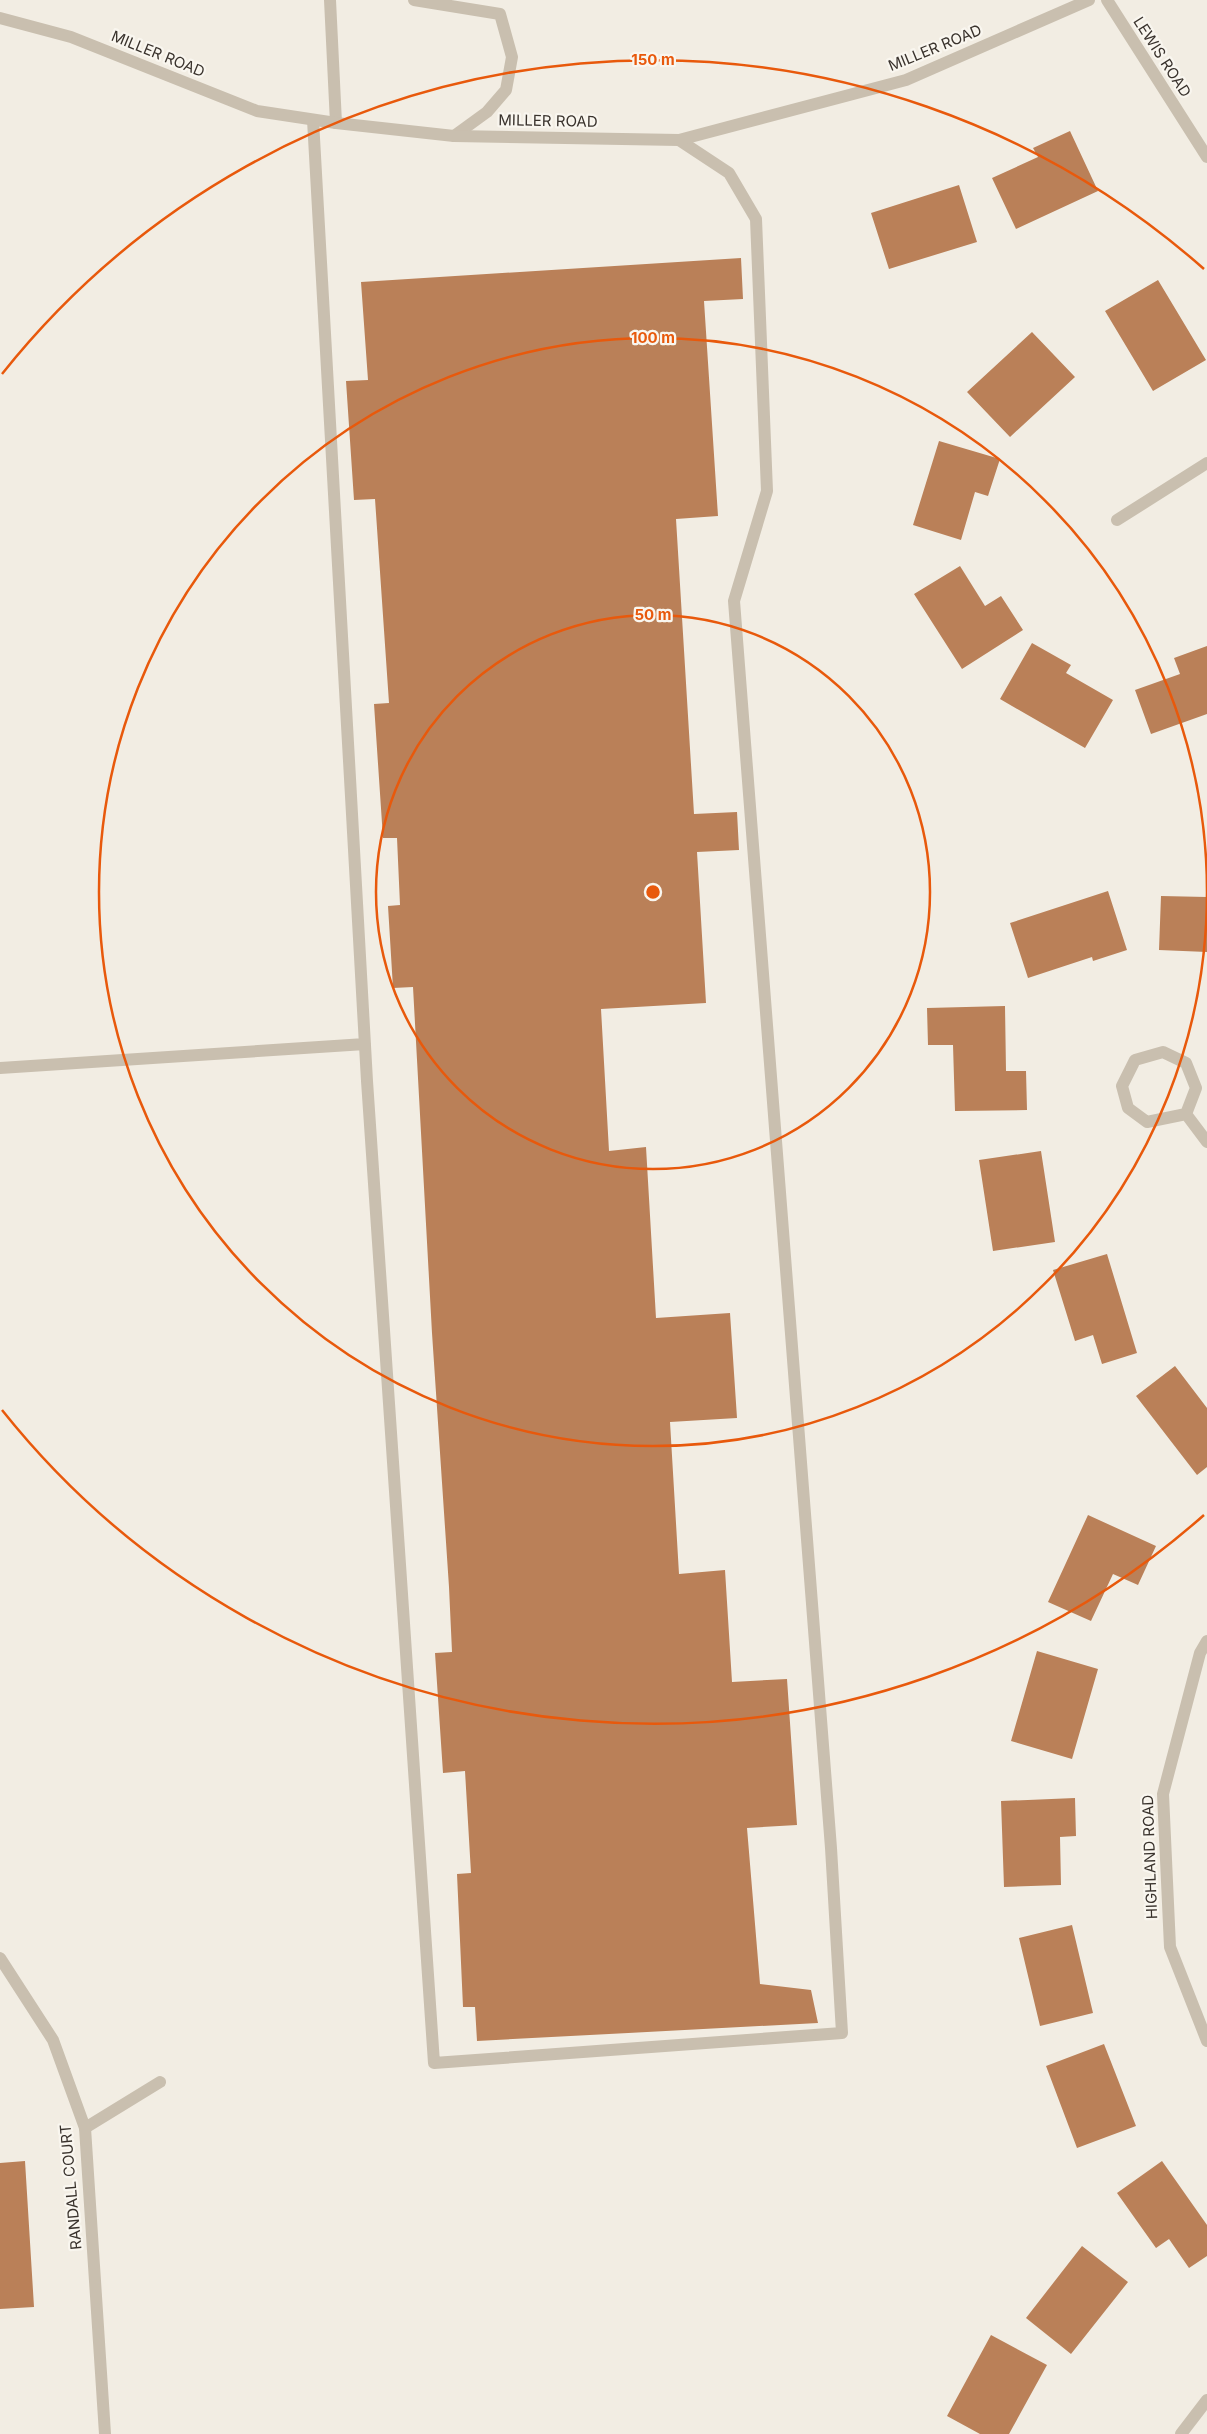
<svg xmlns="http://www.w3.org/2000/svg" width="1207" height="2434" font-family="Inter,sans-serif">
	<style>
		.building { fill: #ba8058 }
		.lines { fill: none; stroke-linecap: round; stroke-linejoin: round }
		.service { stroke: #c9bfaf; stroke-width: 12 }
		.minor { stroke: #c9bfaf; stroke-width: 12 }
		.ring { fill: none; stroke: #e8590c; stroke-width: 2.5 }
		.labels { text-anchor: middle; stroke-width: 4.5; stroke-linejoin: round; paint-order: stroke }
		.street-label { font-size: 15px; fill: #39322c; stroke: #f9f6ef }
		.centre { fill: #e8590c; stroke: #f9f6ef; stroke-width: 2.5 }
		.ring-label { font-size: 15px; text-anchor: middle; font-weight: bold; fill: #e8590c; stroke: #f9f6ef; stroke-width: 4.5; stroke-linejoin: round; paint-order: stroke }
	</style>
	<rect width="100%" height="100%" fill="#f2ede3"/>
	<!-- building -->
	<path class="building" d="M1070,131l28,60 -82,38 -24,-51 46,-21 -5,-9z
		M959,185l18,57 -88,27 -18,-56z
		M741,258l2,41 -39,2 14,215 -42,3 18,295 43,-2 2,38 -42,2 9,151 -105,6 8,142 37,-4 10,171 74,-5 7,105 -67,4 9,152 46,-4 7,112 55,-3 10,146 -50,3 13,156 51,6 7,33 -341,18 -2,-34h-12l-6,-133 14,-1 -6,-102 -22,2 -8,-120 17,-1 -3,-65 -17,-254 -19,-346 -20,1 -5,-82 12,-1 -3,-67h-14l-9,-134 15,-1 -14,-204 -21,1 -8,-119 22,-1 -7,-98z
		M1158,280l48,80 -53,31 -48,-80z
		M1032,332l43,45 -65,60 -43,-45z
		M939,441l61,18 -12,37 -13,-4 -14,48 -48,-15z
		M960,566l25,40 16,-10 22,34 -61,39 -48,-75z
		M1032,643l39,22 -5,8 47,27 -28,48 -85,-49z
		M1207,646v68l-56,20 -16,-44 45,-16 -6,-16z
		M1108,891l19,59 -34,11 -1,-4 -64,21 -18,-55z
		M1161,896l46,1v55l-48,-2z
		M1005,1006l1,65h20l1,39 -72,1 -2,-66h-25l-1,-37z
		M1041,1151l14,91 -62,9 -14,-91z
		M1107,1254l30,99 -35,11 -9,-29 -18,6 -22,-71z
		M1175,1366l32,42v59l-10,8 -61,-79z
		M1088,1515l68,31 -18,39 -25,-11 -22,47 -43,-19z
		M1037,1651l61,18 -26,90 -61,-18z
		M1075,1798l1,38 -16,1 1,48 -57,2 -3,-86z
		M1072,1925l21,88 -53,13 -21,-88z
		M1104,2044l32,82 -59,22 -31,-82z
		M25,2161l9,146 -34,2v-146z
		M1162,2161l45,64v31l-18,12 -20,-29 -13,9 -39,-55z
		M1082,2246l46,36 -57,72 -45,-36z
		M991,2335l56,30 -38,69h-29l-33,-18z"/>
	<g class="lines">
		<!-- service -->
		<path class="service" d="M330,0l6,123
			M414,0l86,14 12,43 -6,33 -19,22 -33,24
			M313,120l54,961 67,982 408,-30 -11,-185 -97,-1247 33,-110 -11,-272 -27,-46 -50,-33
			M0,1068l365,-24
			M85,2128l75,-46"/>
		<!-- minor -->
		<path class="minor" d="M1107,0l100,157
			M0,18l71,19 186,74 79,12 118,13 225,4 227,-60 183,-80
			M1117,520l90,-57
			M1163,1052l23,11 10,25 -10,26 -39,8 -19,-14 -6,-22 13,-26z
			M1186,1114l21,28
			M1207,1641l-7,12 -37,141 7,153 37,94
			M0,1958l53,82 32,88 20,306
			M1181,2434l26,-34"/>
	</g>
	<!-- distance rings -->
	<g class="ring">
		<circle cx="653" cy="892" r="277"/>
		<circle cx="653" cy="892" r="554"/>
		<path d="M1204 1515A832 832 0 0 1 2 1410M2 374A832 832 0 0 1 1204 269"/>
	</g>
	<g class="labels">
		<!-- street labels -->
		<g class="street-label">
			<text transform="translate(935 48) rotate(-22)" y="5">MILLER ROAD</text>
			<text transform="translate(158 54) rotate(22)" y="5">MILLER ROAD</text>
			<text transform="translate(1162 57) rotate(57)" y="5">LEWIS ROAD</text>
			<text transform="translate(548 121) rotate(1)" y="5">MILLER ROAD</text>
			<text transform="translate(1150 1857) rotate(-92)" y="5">HIGHLAND ROAD</text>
			<text transform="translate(71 2187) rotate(-95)" y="5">RANDALL COURT</text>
		</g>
	</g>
	<circle cx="653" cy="892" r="8" class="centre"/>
	<g class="ring-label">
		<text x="653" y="65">150 m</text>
		<text x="653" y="343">100 m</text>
		<text x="653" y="620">50 m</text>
	</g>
</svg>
